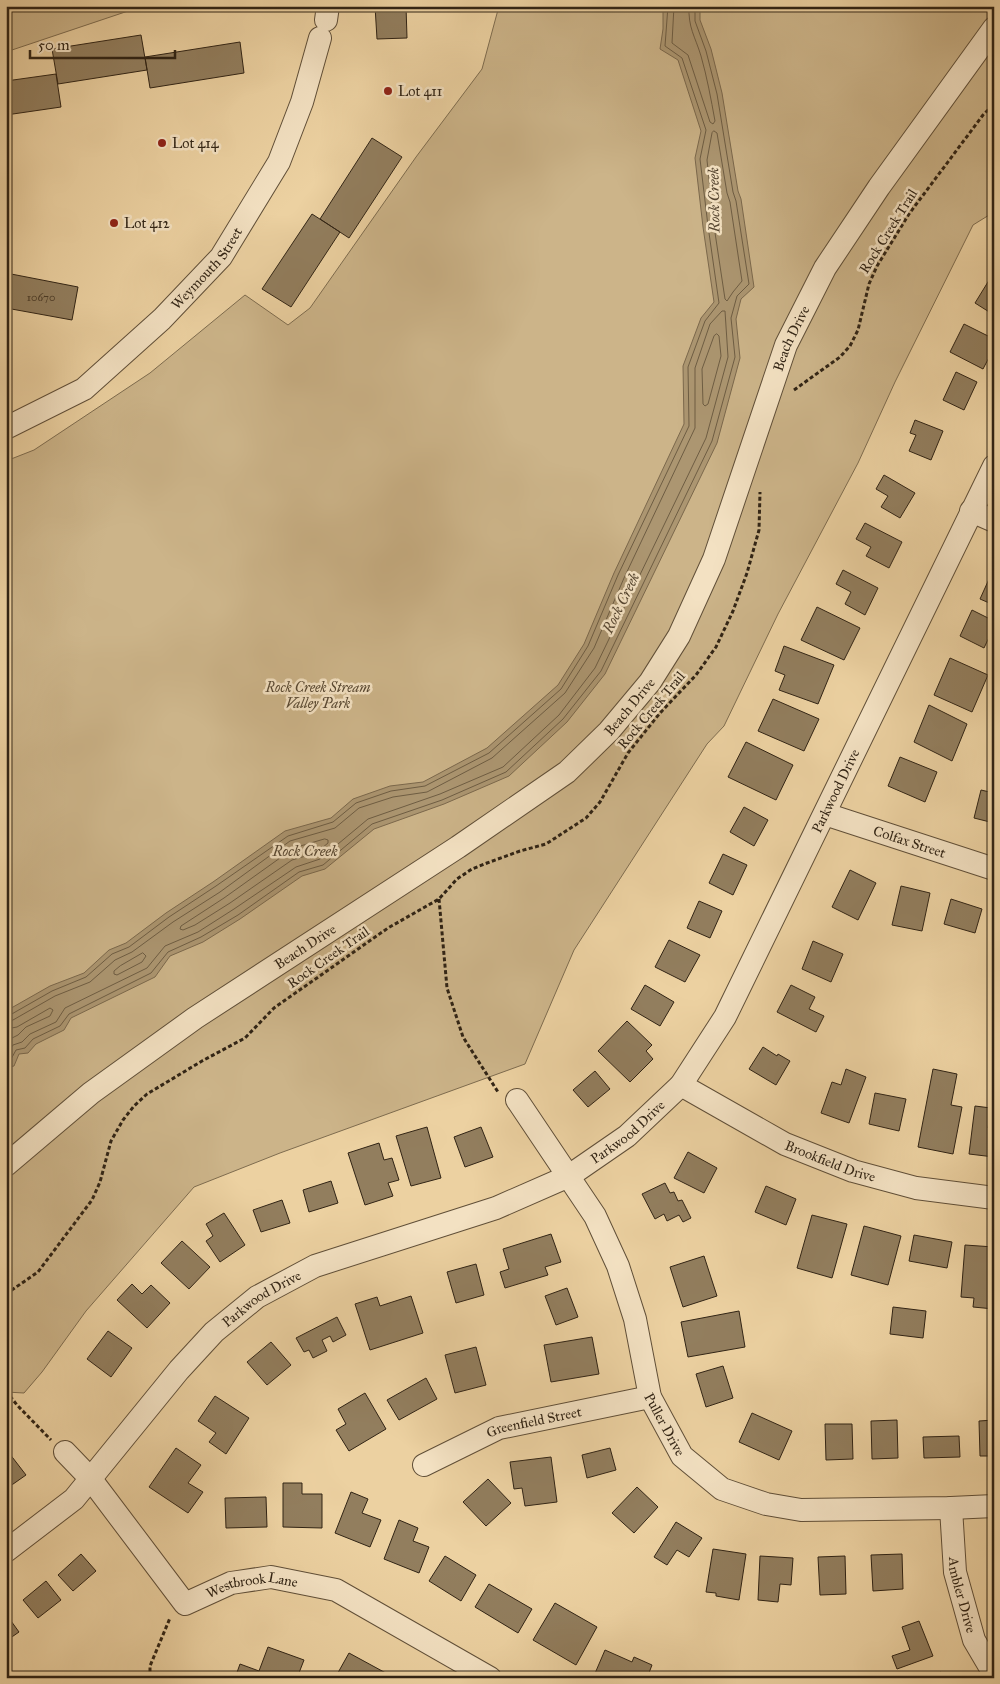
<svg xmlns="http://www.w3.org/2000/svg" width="1000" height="1684" font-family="'IM FELL Great Primer',serif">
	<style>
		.green { fill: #ccb489; stroke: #7e6c4f }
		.water { fill: #ac9671; stroke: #7b684c }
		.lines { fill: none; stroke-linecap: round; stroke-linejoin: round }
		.shore { stroke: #6e5d43; stroke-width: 1 }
		.building { fill: #927e5e; stroke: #312415 }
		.minor-casing { stroke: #604f38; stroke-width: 24 }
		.path { stroke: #312415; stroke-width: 3; stroke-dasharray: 4 2.5; stroke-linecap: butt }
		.minor { stroke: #f3e1c2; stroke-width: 22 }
		.poi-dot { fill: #8f2418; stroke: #f3e1c2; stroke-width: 2 }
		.labels { text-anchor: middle; stroke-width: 5; stroke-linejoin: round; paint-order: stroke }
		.number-label { font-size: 11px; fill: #493a27 }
		.poi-label { font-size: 14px; fill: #312415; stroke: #f3e1c2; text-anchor: start }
		.street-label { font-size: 14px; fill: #312415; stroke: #f3e1c2 }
		.park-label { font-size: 14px; font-style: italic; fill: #584832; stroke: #f3e1c2 }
		.water-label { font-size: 15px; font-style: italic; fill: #564631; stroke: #f3e1c2 }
	</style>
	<rect width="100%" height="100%" fill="#ecd1a1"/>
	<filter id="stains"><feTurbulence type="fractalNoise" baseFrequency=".004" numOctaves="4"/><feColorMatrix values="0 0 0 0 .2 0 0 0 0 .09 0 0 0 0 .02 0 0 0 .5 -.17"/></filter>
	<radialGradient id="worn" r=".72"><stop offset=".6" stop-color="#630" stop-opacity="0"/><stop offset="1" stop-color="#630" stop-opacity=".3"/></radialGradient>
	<!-- green -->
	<path class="green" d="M6,6h137l-137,46z
		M499,6h495v206l-21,13 -78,157 -37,81 -80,151 -54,112 -17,18 -133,206 -49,114 -245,89 -86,34 -108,124 -44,61 -18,21 -18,-1v-931l28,-11 116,-77 95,-78 43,30 22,-17 106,-151 66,-88z"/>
	<!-- water -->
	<path class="water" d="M663,6h37v14l11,29 11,44 16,98 3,8 13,88 -13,12 -5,20 4,39 -23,85 -112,231 -38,48 -58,54 -65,28 -70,25 -49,40 -23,7 -62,43 -37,23 -33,14 -15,21 -84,41 -7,12 -28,14 -8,9 -9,1 -5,12 -8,2v-57l44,-25 34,-13 25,-23 17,-7 40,-30 47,-31 72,-51 46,-13 22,-19 37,-13 33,-4 64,-34 71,-63 26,-41 30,-71 70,-149 -1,-58 18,-48 13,-16 -11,-75 -8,-69 6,-27 -23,-71 -18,-11 3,-20z"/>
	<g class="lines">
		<!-- shore -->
		<path class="shore" d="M674,6l-2,37 16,12 22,67 3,2 2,-3c-4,-22 -8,-44 -14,-65 -6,-20 -13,-28 -12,-50
			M714,131l3,2 10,60 3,9 12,79 -9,11 -6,9 -2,-2 -11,-73 -7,-66 5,-27z
			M717,334l2,2 2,20 -13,48 -3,2 -2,-2 -1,-35 12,-33z
			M325,839l3,1v3l-12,10 -24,7 -62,43 -35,22 -12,5 -3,-1 1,-3 43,-28 70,-50z
			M143,953l3,3 -4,6 -25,13 -3,-1v-3l6,-5z
			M6,1015h4l42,-24 34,-14 26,-23 17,-7 40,-30 47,-31 72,-50 45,-14 23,-19 35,-12 34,-5 64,-33 72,-64 27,-43 30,-71 71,-149 -1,-59 17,-46 14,-18 -11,-77 -8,-67 6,-29 -24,-72 -17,-12 3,-40
			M6,1022l7,-2 42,-24 35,-14 25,-22 17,-8 41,-30 47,-30 70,-51 45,-13 24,-20 34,-11 34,-5 65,-34 73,-65 29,-45 30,-70 71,-150v-60l15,-44 12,-13h3l3,46 -22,81 -111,230 -36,47 -56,52 -63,27 -72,25 -48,40 -24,8 -62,42 -36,23 -33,14 -18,22 -82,40 -9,14 -26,12 -8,8 -9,3 -7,10
			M6,1029l11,-2 33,-19 3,2 -3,6 -24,11 -8,8 -12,6
			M6,1063l4,-2 6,-11 9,-2 8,-9 27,-13 9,-12 82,-41 17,-21 33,-15 37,-22 61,-43 24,-7 49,-41 70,-24 64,-28 57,-53 38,-48 111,-230 23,-84 -4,-39 6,-22 12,-12 -13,-83 -3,-9 -16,-98 -11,-43 -11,-30v-15"/>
	</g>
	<!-- building -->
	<path class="building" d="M375,6h31l1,32 -30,1z
		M141,35l6,35 -89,14 -6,-35z
		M240,42l4,31 -94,15 -5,-31z
		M56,74l5,33 -55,8v-34z
		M372,138l30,19 -53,81 -29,-19z
		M312,214l28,18 -49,75 -29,-18z
		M6,273l72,14 -6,33 -66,-12z
		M991,277l3,2v36l-19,-12z
		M964,324l30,15v9l-11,21 -33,-17z
		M956,372l21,10 -13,28 -21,-10z
		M915,420l28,11 -12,29 -22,-9 7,-16 -6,-2z
		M884,475l31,18 -15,25 -19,-11 7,-11 -12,-7z
		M865,523l37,19 -13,26 -23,-12 5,-9 -15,-8z
		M994,568v37l-14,-6z
		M843,570l35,18 -13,27 -20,-11 6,-12 -15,-8z
		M817,607l43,21 -16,32 -43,-20z
		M972,610l22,11v6l-10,21 -24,-12z
		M784,646l50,19 -16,39 -39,-14 6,-15 -10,-4z
		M950,658l38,17 -16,37 -38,-17z
		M773,699l46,20 -15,32 -46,-20z
		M929,705l38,19 -15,37 -38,-19z
		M746,742l47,23 -17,35 -48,-23z
		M900,757l37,15 -12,30 -37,-16z
		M981,790l13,3v30l-20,-5z
		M744,807l24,13 -14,26 -24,-14z
		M723,854l24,11 -14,30 -24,-12z
		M850,870l26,13 -18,37 -26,-13z
		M901,886l29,7 -8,38 -30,-6z
		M951,899l31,10 -7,24 -31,-9z
		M699,901l23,10 -12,27 -23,-10z
		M669,940l31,15 -15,27 -30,-15z
		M813,941l30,13 -12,28 -29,-13z
		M645,985l29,17 -14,24 -29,-17z
		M791,985l24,12 -6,12 15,7 -8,16 -39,-20z
		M627,1021l25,24 -6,6 7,8 -23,23 -32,-31z
		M763,1047l14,9 1,-2 12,7 -14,24 -27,-16z
		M846,1069l20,8 -17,46 -28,-10 11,-31 9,3z
		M933,1069l24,5 -6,31 11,2 -9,47 -35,-7z
		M595,1071l15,18 -22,18 -15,-17z
		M875,1093l31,6 -7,32 -30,-7z
		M975,1106l16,2 -3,20 6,1v28l-25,-3z
		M427,1127l14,51 -30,8 -15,-50z
		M481,1127l12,30 -28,10 -11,-30z
		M379,1143l5,17 8,-2 7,22 -11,3 5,13 -28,9 -17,-52z
		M688,1152l29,16 -13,25 -30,-15z
		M331,1181l7,22 -29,9 -6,-22z
		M665,1183l5,10 4,-1 4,9 4,-1 9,18 -8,4 -4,-7 -12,6 -3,-7 -9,5 -13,-25z
		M766,1186l30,13 -10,26 -31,-13z
		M282,1200l8,23 -29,9 -8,-22z
		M224,1213l21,32 -25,17 -14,-21 7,-5 -7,-12z
		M812,1215l35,9 -15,54 -35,-10z
		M864,1226l37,10 -13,49 -37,-10z
		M551,1234l10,28 -16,5 3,8 -43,13 -5,-16 9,-3 -6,-20z
		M914,1235l38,7 -5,26 -38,-7z
		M182,1241l28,26 -21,22 -28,-26z
		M965,1245l29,2v62l-21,-2 1,-9 -13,-1z
		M704,1256l13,40 -34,11 -13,-40z
		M476,1264l8,31 -28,8 -9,-31z
		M132,1284l10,10 9,-9 19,18 -23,25 -30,-28z
		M567,1288l11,29 -22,8 -11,-29z
		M411,1296l12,37 -53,17 -15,-46 22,-7 3,9z
		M893,1307l33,4 -3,27 -33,-4z
		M739,1311l6,36 -57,10 -7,-35z
		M337,1317l9,18 -13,7 -3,-6 -8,4 5,11 -14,7 -4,-8 -5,2 -8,-14z
		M108,1331l24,17 -21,29 -24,-18z
		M592,1337l7,37 -48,8 -7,-37z
		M271,1342l20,23 -24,20 -20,-23z
		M476,1347l10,38 -31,8 -10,-38z
		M723,1366l10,32 -27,9 -10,-33z
		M426,1378l11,21 -38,21 -12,-20z
		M365,1393l21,36 -37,22 -13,-21 10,-6 -8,-15z
		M215,1396l34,22 -23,36 -17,-12 7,-9 -18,-12z
		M752,1413l40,18 -13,29 -40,-18z
		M897,1420l1,38 -26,1 -1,-38z
		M994,1420v36h-14l-1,-35z
		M825,1424h27l1,35 -27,1z
		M959,1436l1,21 -36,1 -1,-21z
		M176,1448l25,17 -13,18 15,9 -15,21 -39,-26z
		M610,1448l6,22 -29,8 -5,-23z
		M6,1449l20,26 -20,14z
		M551,1457l6,45 -32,4 -3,-18 -8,1 -4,-27z
		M488,1479l23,24 -25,23 -23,-24z
		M283,1483h19v11h20v34l-39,-1z
		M637,1487l21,20 -24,26 -22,-20z
		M351,1492l17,7 -6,14 19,7 -11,27 -35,-14z
		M266,1497l1,30 -41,1 -1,-30z
		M399,1520l19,8 -5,13 16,6 -10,26 -35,-14z
		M676,1522l26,16 -13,19 -12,-7 -10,15 -13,-8z
		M713,1549l33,5 -7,46 -23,-4v-3l-10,-1z
		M81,1554l15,17 -23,20 -15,-16z
		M902,1554l1,35 -30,2 -2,-36z
		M445,1556l31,19 -15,26 -32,-20z
		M760,1556l33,2 -2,27 -11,-1 -2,18 -20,-2z
		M845,1556l1,38 -26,1 -2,-38z
		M46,1581l15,19 -23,18 -15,-18z
		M489,1584l43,25 -14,24 -43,-26z
		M555,1603l42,24 -21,38 -43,-25z
		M6,1614l13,18 -13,9z
		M919,1621l14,35 -36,13 -5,-13 18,-6 -8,-23z
		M268,1647l36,13 -7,18h-20l-4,-2 -1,2h-37l5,-14 19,7z
		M605,1650l27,12 2,-5 18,8 -5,13h-54z
		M349,1653l46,25h-60z
		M941,1672l4,6h-15z"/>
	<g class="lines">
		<!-- minor casing -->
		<g class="minor-casing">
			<g id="minor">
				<path d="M326,20l2,-14"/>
				<path id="s1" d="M6,428l78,-39 78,-70 59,-62 58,-95 23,-60 18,-64"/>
				<path d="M971,511l23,10"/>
				<path id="s2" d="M825,814l169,55"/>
				<path id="s3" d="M681,1085l104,59 68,27 63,17 78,10"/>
				<path id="s4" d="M517,1100l78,116 23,50 17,53 15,78 32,59 40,33 44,15 35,6 150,-2 43,-2"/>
				<path id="s5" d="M6,1165l85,-72 104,-75 263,-171 109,-75 42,-41 41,-49 29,-46 35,-77 72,-214 39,-77 54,-81 115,-159"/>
				<path id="s6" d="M65,1452l25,26 95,126 46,-21 40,-6 65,13 154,88"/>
				<path id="s7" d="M424,1465l75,-37 151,-31"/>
				<path id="s8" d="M951,1508l4,64 19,68 20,34"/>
				<path id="s9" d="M6,1551l68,-52 105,-129 35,-38 43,-35 58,-31 181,-58 73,-32 58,-40 54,-51 44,-68 269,-551"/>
			</g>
		</g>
		<!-- path -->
		<path class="path" d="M794,390l46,-33 10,-11 8,-16 11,-46 8,-18 32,-52 74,-99 11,-11
			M439,899l8,89 16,49 35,55
			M6,1294l32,-22 54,-72 8,-18 11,-41 12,-21 11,-14 13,-12 55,-33 43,-23 29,-30 114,-80 51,-29 18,-20 15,-10 15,-6 33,-12 26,-7 40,-26 14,-16 28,-49 32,-40 36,-38 20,-28 17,-36 14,-38 12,-43 1,-38
			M6,1391l11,14 34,35
			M150,1678v-12l20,-48"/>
		<!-- minor -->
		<use href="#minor" class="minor"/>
	</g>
	<!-- markers -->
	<g class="poi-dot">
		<circle cx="388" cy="91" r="5"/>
		<circle cx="162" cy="143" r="5"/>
		<circle cx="114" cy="223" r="5"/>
	</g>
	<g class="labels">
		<!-- number labels -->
		<g class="number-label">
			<text x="41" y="301">10670</text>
		</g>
		<!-- poi labels -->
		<g class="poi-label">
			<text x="398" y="96">Lot 411</text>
			<text x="172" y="148">Lot 414</text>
			<text x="124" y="228">Lot 412</text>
		</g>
		<!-- street labels -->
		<g class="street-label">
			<text transform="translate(888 231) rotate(-58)" y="5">Rock Creek Trail</text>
			<text dy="5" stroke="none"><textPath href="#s1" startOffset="260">Weymouth Street</textPath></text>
			<text dy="5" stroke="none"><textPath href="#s5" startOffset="1181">Beach Drive</textPath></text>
			<text dy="5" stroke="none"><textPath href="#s5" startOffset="776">Beach Drive</textPath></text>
			<text transform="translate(651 710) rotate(-50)" y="5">Rock Creek Trail</text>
			<text dy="5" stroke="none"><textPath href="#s9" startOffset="1172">Parkwood Drive</textPath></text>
			<text dy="5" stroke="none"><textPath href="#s2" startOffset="89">Colfax Street</textPath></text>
			<text dy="5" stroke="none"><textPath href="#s5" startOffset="371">Beach Drive</textPath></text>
			<text transform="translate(328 957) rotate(-35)" y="5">Rock Creek Trail</text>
			<text dy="5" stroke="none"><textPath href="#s9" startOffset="768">Parkwood Drive</textPath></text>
			<text dy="5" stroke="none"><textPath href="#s3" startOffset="168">Brookfield Drive</textPath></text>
			<text dy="5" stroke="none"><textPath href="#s9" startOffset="362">Parkwood Drive</textPath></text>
			<text dy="5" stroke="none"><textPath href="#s7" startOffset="119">Greenfield Street</textPath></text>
			<text dy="5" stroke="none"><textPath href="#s4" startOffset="361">Puller Drive</textPath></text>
			<text dy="5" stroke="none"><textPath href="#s6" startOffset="265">Westbrook Lane</textPath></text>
			<text dy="5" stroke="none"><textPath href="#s8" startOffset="88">Ambler Drive</textPath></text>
		</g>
		<!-- park labels -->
		<g class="park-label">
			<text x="318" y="692">Rock Creek Stream<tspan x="318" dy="16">Valley Park</tspan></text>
		</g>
		<!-- water labels -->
		<g class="water-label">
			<text transform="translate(714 200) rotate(-91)" y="5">Rock Creek</text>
			<text transform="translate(621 603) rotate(-64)" y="5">Rock Creek</text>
			<text x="305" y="856">Rock Creek</text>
		</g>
	</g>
	<!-- margin -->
	<rect width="1000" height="1684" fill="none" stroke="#ecd1a1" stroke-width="25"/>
	<rect x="8" y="8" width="985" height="1669" fill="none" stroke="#312415" stroke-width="2.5"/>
	<rect x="12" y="12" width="975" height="1659" fill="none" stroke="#312415"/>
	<!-- scale -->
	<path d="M30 50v8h145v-8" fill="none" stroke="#312415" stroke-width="2.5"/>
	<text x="38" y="50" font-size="15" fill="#312415" stroke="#f3e1c2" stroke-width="4" paint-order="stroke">50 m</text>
	<rect width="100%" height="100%" filter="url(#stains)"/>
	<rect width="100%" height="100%" fill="url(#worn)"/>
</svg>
